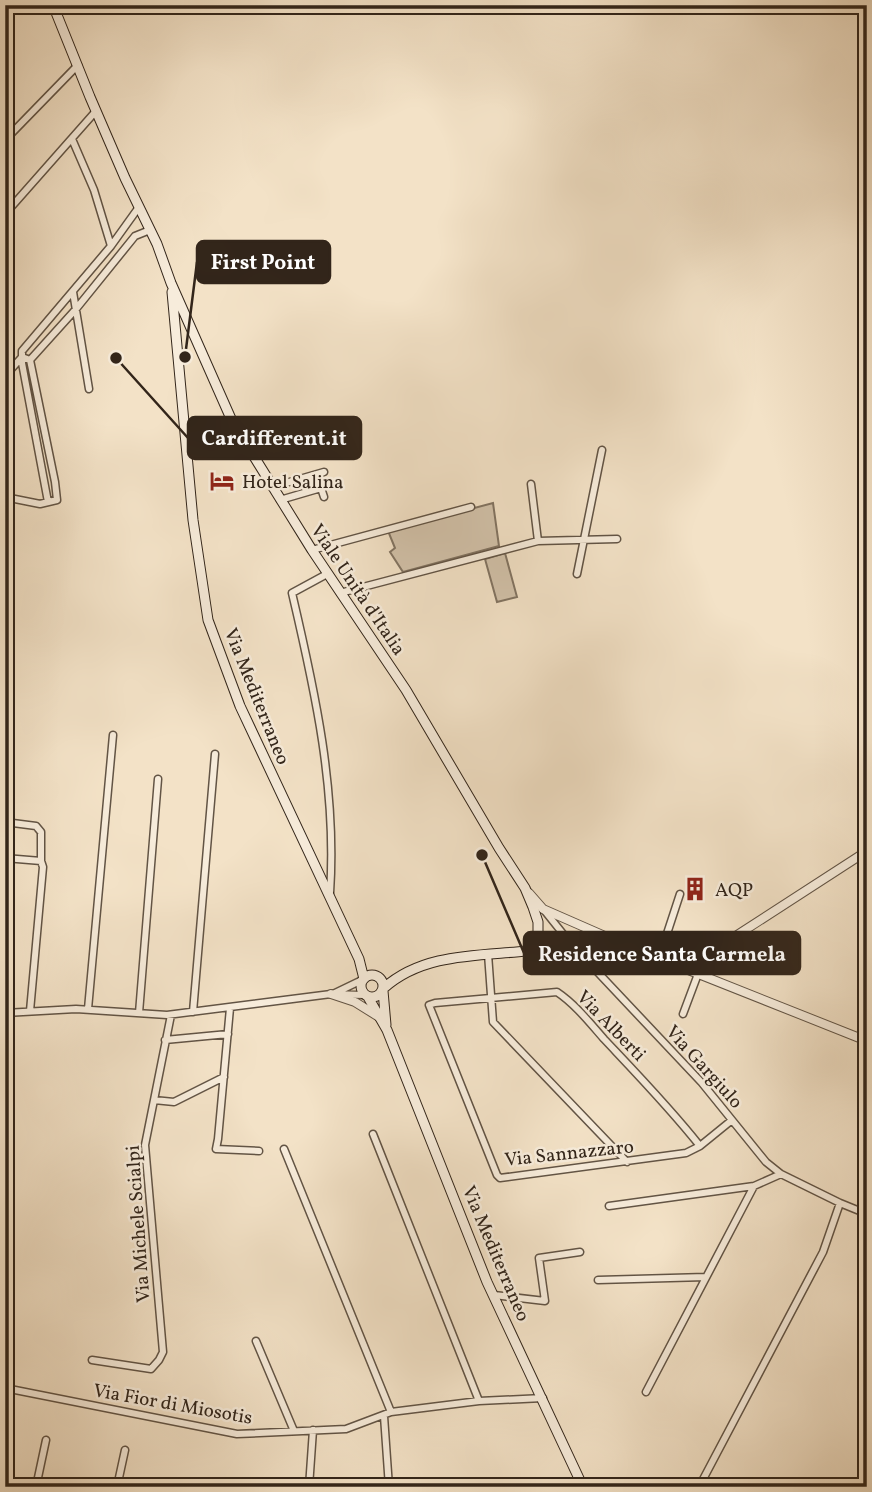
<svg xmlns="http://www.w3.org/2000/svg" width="872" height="1492" font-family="Vollkorn,serif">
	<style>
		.green { fill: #d2c2aa; stroke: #827462; stroke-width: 2 }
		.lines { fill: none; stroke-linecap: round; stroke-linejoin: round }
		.minor-casing { stroke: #625445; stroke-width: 9 }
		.tertiary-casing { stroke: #625445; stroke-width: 10 }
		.secondary-casing { stroke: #32251a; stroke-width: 11 }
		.minor { stroke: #f7ecdb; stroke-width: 6 }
		.tertiary { stroke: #f7ecdb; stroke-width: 8 }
		.secondary { stroke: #f7ecdb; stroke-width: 9 }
		.labels { text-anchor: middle; stroke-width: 5; stroke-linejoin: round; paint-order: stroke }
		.poi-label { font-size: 19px; fill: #32251a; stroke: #f7ecdb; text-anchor: start }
		.street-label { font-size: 19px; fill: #32251a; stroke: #f7ecdb }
		.leader { fill: none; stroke: #32251a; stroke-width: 2.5 }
		.callout-dot { fill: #32251a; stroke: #f7ecdb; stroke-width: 2.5 }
		.callout { fill: #32251a; stroke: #32251a; stroke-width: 2.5 }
		.callout-label { font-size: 21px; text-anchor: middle; font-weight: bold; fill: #fff }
	</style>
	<rect width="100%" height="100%" fill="#f3e2c7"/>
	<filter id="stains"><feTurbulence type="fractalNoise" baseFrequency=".00286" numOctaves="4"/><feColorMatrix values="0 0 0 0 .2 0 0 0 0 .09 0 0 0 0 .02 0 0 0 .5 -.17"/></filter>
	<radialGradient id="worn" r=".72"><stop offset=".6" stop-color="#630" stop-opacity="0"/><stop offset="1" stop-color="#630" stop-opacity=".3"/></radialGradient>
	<!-- green -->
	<path class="green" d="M493,503l6,43 -96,26 -13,-20 5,-4 -7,-17z
		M505,553l12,44 -20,5 -12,-43z"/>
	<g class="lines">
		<!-- minor casing -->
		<g class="minor-casing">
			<path id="minor" d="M72,139l22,51 17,56
				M5,140l73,-75
				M5,214l91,-103
				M73,292l16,97
				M30,360l46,-51 59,-73 15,-6
				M5,376l17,-19
				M531,484l7,57
				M272,487l52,-15
				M5,497l35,7 17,-4 -2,-18 -25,-122 -8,-3
				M280,500l41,-12 3,9
				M48,502l-26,-139v-12l89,-105 28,-39
				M312,550l159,-43
				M327,574l-35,19c23,98 45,198 38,300
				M577,574l25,-124
				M340,593l198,-52 79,-2
				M5,822l31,4 5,6v29
				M5,858l36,3 2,6 -13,144
				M544,910l28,35 130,138 64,79 15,12 59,29 27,11
				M488,954l5,68 134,140
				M659,958l21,-64
				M335,993l27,-13
				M230,1008l-12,131 -2,10 43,2
				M88,1009l25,-274
				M193,1012l22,-258
				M5,1013l71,-4 91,6 164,-21 33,1
				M139,1013l19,-234
				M683,1014l15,-40
				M165,1040l63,-6
				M154,1100l20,2 50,-25
				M373,1134l106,267
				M700,1146c-30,-38 -63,-72 -96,-107 -14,-16 -29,-35 -47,-47l-122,11 -6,2 68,170 3,3 186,-25 14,-7 32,-26
				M284,1149l107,263
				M609,1206l145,-20
				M598,1280l108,-3
				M494,1295l51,6 -6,-43 41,-6
				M256,1341l38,90
				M92,1360l59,9 8,-9 4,-8 -18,-207 26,-130
				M5,1388l232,46 109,-5 45,-17 88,-11 64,-3
				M646,1392l108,-206 27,-12
				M384,1416l5,71
				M36,1487l10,-47
				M117,1487l8,-37
				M309,1487l4,-57
				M699,1487l124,-235 17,-49"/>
		</g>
		<!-- tertiary casing -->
		<g class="tertiary-casing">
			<path id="tertiary" d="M863,5l4,11
				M529,893l14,16 80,35 244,97
				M527,951l57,-9 16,-1 11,1
				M689,970l4,-5 21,-15 153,-99
				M331,994l24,8 24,15"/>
		</g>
		<!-- secondary casing -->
		<g class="secondary-casing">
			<path id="secondary" d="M53,5l37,92 35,81 32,66 14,39 61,138 80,129 94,140 93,158 26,40 8,19 5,15v12l-3,9 -8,8c-49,5 -104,2 -143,37
				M172,292l21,228 15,100 32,86 119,253 5,20
				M361 986a11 11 0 1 1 22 0a11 11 0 1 1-22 0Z
				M383,991l3,34
				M368,997l19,33 100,252 96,205"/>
		</g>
		<!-- minor -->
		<use href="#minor" class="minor"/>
		<!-- tertiary -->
		<use href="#tertiary" class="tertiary"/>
		<!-- secondary -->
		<use href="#secondary" class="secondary"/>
	</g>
	<!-- icons -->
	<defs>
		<g id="hotel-bare" transform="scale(1.89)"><path d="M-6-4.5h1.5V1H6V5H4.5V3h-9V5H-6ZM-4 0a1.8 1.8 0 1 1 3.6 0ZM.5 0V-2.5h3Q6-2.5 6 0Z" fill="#8f2418" stroke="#f7ecdb" stroke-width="2.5" paint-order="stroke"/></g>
		<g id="building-bare" transform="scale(1.89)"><path d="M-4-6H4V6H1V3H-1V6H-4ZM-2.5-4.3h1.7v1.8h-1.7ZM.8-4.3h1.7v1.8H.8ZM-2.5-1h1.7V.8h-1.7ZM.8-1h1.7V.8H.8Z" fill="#8f2418" stroke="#f7ecdb" stroke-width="2.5" paint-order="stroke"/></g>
	</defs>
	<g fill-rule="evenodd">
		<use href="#hotel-bare" x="222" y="481"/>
		<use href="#building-bare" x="695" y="889"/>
	</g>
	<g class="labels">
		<!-- poi labels -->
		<g class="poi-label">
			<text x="242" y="488">Hotel Salina</text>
			<text x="715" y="896">AQP</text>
		</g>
		<!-- street labels -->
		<g class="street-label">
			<text transform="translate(359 589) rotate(56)" y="7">Viale Unità d'Italia</text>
			<text transform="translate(258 696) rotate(68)" y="7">Via Mediterraneo</text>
			<text transform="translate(612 1025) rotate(46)" y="7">Via Alberti</text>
			<text transform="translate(705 1066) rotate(48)" y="7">Via Gargiulo</text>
			<text transform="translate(569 1152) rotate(-6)" y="7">Via Sannazzaro</text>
			<text transform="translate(137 1224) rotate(-94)" y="7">Via Michele Scialpi</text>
			<text transform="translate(497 1253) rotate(67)" y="7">Via Mediterraneo</text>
			<text transform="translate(173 1403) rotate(10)" y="7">Via Fior di Miosotis</text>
		</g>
	</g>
	<!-- callouts -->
	<path class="leader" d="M185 357L197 262M116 358L188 438M482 855L524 953"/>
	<g class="callout-dot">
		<circle cx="185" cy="357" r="7"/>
		<circle cx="116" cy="358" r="7"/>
		<circle cx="482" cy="855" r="7"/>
	</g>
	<g class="callout">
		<rect x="197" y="241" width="133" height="42" rx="7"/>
		<rect x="188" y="417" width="173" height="42" rx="7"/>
		<rect x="524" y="932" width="276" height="42" rx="7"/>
	</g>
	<g class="callout-label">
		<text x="263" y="269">First Point</text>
		<text x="274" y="445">Cardifferent.it</text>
		<text x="662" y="961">Residence Santa Carmela</text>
	</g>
	<!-- margin -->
	<rect width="872" height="1492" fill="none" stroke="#f3e2c7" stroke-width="28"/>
	<rect x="7" y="7" width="858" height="1478" fill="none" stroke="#32251a" stroke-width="3.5"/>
	<rect x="14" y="14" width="844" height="1464" fill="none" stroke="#32251a" stroke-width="2"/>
	<rect width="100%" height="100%" filter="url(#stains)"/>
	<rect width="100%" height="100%" fill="url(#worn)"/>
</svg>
